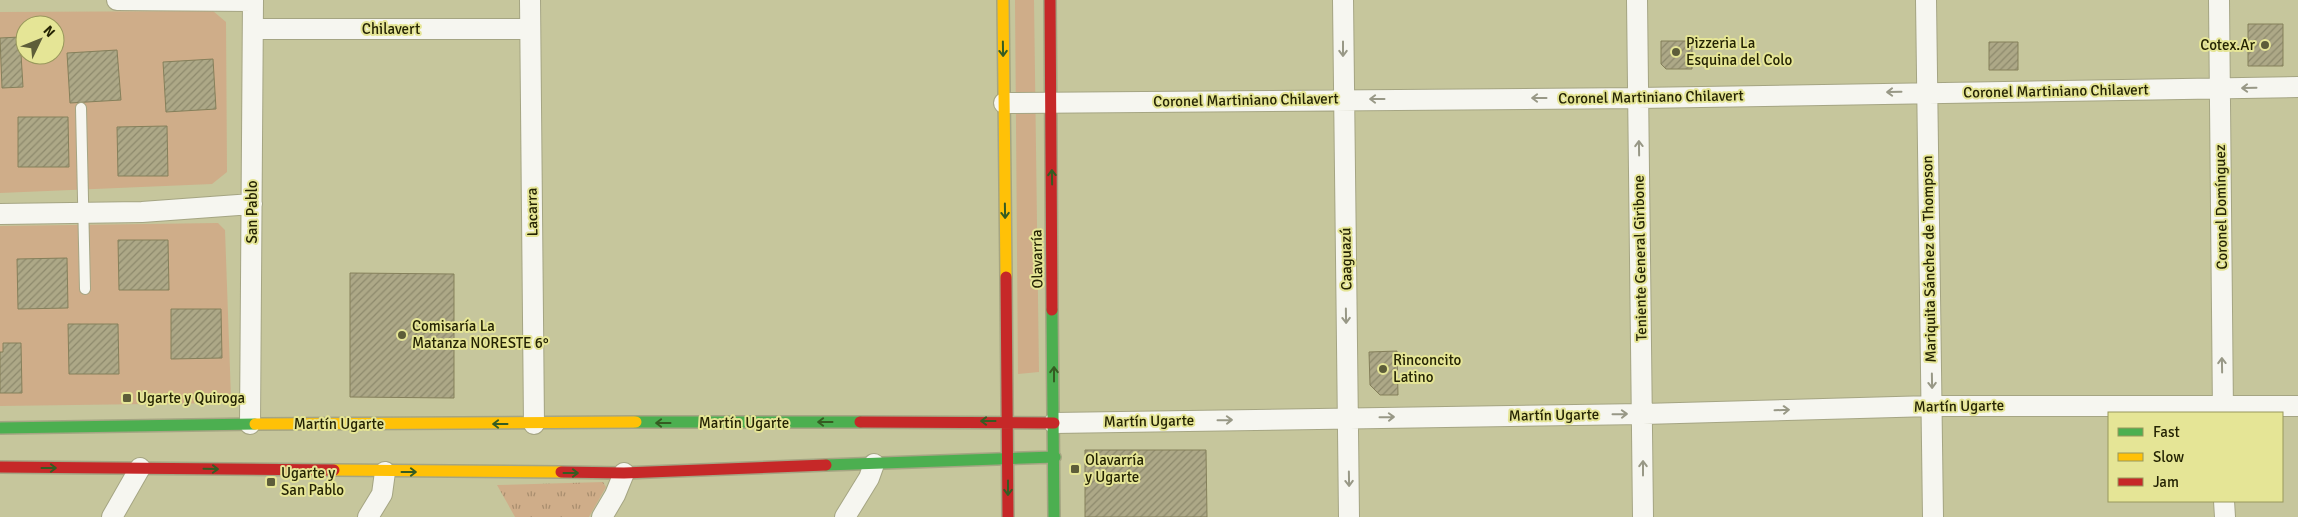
<svg xmlns="http://www.w3.org/2000/svg" width="2298" height="517" font-family="Signika,sans-serif">
	<style>
		.grass { fill: #cfad89; fill-rule: evenodd }
		.park { fill: url(#park-tufts) }
		.building { fill: url(#building-hatch); stroke: #85805b }
		.lines { fill: none; stroke-linecap: round; stroke-linejoin: round }
		.lane-casing { stroke: #a5a583; stroke-width: 12 }
		.street-casing { stroke: #a5a583; stroke-width: 22 }
		.fast-casing { stroke: #a5a583; stroke-width: 14 }
		.slow-casing { stroke: #a5a583; stroke-width: 14 }
		.jam-casing { stroke: #a5a583; stroke-width: 14 }
		.lane { stroke: #f6f6f0; stroke-width: 10 }
		.street { stroke: #f6f6f0; stroke-width: 20 }
		.fast { stroke: #4caf50; stroke-width: 11 }
		.slow { stroke: #ffc107; stroke-width: 11 }
		.jam { stroke: #c62828; stroke-width: 11 }
		.oneway { stroke: #355c22 }
		.oneway2 { stroke: #989886 }
		.poi-dot { fill: #5d5d39; stroke: #e5e596; stroke-width: 2 }
		.labels { text-anchor: middle; stroke-width: 4; stroke-linejoin: round; paint-order: stroke }
		.street-label { font-size: 15px; fill: #252404; stroke: #e5e596 }
		.poi-label { font-size: 15px; fill: #252404; stroke: #e5e596; text-anchor: start }
	</style>
	<defs>
		<pattern id="park-tufts" width="24" height="20" patternUnits="userSpaceOnUse" patternTransform="scale(1.25)"><rect width="24" height="20" fill="#cfad89"/><path d="M3 7l-1-3M5 7V3M7 7l1-3M15 17l-1-3M17 17v-4M19 17l1-3" fill="none" stroke="#a88d6e"/></pattern>
		<pattern id="building-hatch" width="6" height="6" patternUnits="userSpaceOnUse" patternTransform="scale(1.25)"><rect width="6" height="6" fill="#ada887"/><path d="M-1 1l2-2M0 6l6-6M5 7l2-2" fill="none" stroke="#8d896c"/></pattern>
	</defs>
	<rect width="100%" height="100%" fill="#c6c69c"/>
	<!-- grass -->
	<path class="grass" d="M1015,0h19l5,372 -21,2z
		M213,11l13,11 1,150 -15,12 -212,9v-181zM25,25h30v30h-30z
		M218,223l7,7 6,168 -8,5 -223,3v-180z"/>
	<!-- park -->
	<path class="park" d="M603,482l3,5 -17,30h-74l-18,-32z"/>
	<!-- building -->
	<path class="building" d="M2248,24h35v42h-35z
		M20,37l3,50 -21,1 -2,-50z
		M1661,41h31v28h-26l-5,-5z
		M1989,42h29v28h-29z
		M117,50l4,50 -51,3 -3,-50z
		M213,59l3,50 -50,3 -3,-50z
		M18,117h50l1,50h-51z
		M167,126l1,50h-50l-1,-49z
		M118,240h50l1,50h-50z
		M67,258l1,50 -50,1 -1,-50z
		M350,273l104,1v124l-104,-1z
		M171,309h50l1,49 -51,1z
		M68,324h50l1,50h-50z
		M3,343h18l1,50h-22v-41h3z
		M1397,351l1,44h-18l-10,-10 -1,-33z
		M1085,450h121l1,67h-122z"/>
	<g class="lines">
		<!-- lane casing -->
		<g class="lane-casing">
			<path id="lane" d="M81,108l4,181"/>
		</g>
		<!-- street casing -->
		<g class="street-casing">
			<path id="street" d="M117,0l136,1
				M530,0l4,424
				M1343,0l6,517
				M1637,0l6,517
				M1926,0l7,517
				M2219,0l4,413
				M253,29h277
				M1004,103l634,-5 660,-11
				M0,214l142,-2 110,-8
				M1054,423l589,-9 289,-8h366
				M250,424l3,-424
				M2224,501l1,16
				M112,517l28,-49
				M368,517l14,-23 3,-22
				M602,517l13,-22 9,-22
				M845,517l24,-39 5,-14"/>
		</g>
		<!-- fast casing -->
		<g class="fast-casing">
			<path id="fast" d="M1052,310l2,207
				M636,422h224
				M0,428l255,-4
				M826,465l229,-8"/>
		</g>
		<!-- slow casing -->
		<g class="slow-casing">
			<path id="slow" d="M1003,0l3,277
				M255,424l381,-2
				M334,470l227,2"/>
		</g>
		<!-- jam casing -->
		<g class="jam-casing">
			<path id="jam" d="M1050,0l2,310
				M1006,277l2,240
				M860,422l194,1
				M0,467l334,3
				M561,472l63,1 202,-8"/>
		</g>
		<!-- lane -->
		<use href="#lane" class="lane"/>
		<!-- street -->
		<use href="#street" class="street"/>
		<!-- fast -->
		<use href="#fast" class="fast"/>
		<!-- slow -->
		<use href="#slow" class="slow"/>
		<!-- jam -->
		<use href="#jam" class="jam"/>
	</g>
	<!-- one-way arrows -->
	<defs><path id="oneway-shaft" d="M-6 0H5M1.5-3L5.5 0L1.5 3" fill="none" stroke-width="1.6" stroke-linecap="round" stroke-linejoin="round" transform="scale(1.25)"/></defs>
	<g class="oneway">
		<use href="#oneway-shaft" transform="translate(1003 49) rotate(89)"/>
		<use href="#oneway-shaft" transform="translate(1052 177) rotate(-91)"/>
		<use href="#oneway-shaft" transform="translate(1005 211) rotate(89)"/>
		<use href="#oneway-shaft" transform="translate(1054 374) rotate(-90)"/>
		<use href="#oneway-shaft" transform="translate(988 421) rotate(180)"/>
		<use href="#oneway-shaft" transform="translate(825 422) rotate(180)"/>
		<use href="#oneway-shaft" transform="translate(663 423) rotate(180)"/>
		<use href="#oneway-shaft" transform="translate(500 424) rotate(180)"/>
		<use href="#oneway-shaft" transform="translate(49 468)"/>
		<use href="#oneway-shaft" transform="translate(211 469) rotate(1)"/>
		<use href="#oneway-shaft" transform="translate(409 472)"/>
		<use href="#oneway-shaft" transform="translate(571 473)"/>
		<use href="#oneway-shaft" transform="translate(1008 488) rotate(90)"/>
	</g>
	<g class="oneway2">
		<use href="#oneway-shaft" transform="translate(1343 49) rotate(90)"/>
		<use href="#oneway-shaft" transform="translate(2249 88) rotate(179)"/>
		<use href="#oneway-shaft" transform="translate(1894 92) rotate(179)"/>
		<use href="#oneway-shaft" transform="translate(1539 98) rotate(180)"/>
		<use href="#oneway-shaft" transform="translate(1377 99) rotate(180)"/>
		<use href="#oneway-shaft" transform="translate(1639 148) rotate(-91)"/>
		<use href="#oneway-shaft" transform="translate(1346 316) rotate(89)"/>
		<use href="#oneway-shaft" transform="translate(2222 365) rotate(-91)"/>
		<use href="#oneway-shaft" transform="translate(1932 381) rotate(89)"/>
		<use href="#oneway-shaft" transform="translate(1782 410) rotate(-2)"/>
		<use href="#oneway-shaft" transform="translate(1620 414) rotate(-1)"/>
		<use href="#oneway-shaft" transform="translate(1387 417) rotate(-1)"/>
		<use href="#oneway-shaft" transform="translate(1225 420) rotate(-1)"/>
		<use href="#oneway-shaft" transform="translate(1643 468) rotate(-90)"/>
		<use href="#oneway-shaft" transform="translate(1349 479) rotate(89)"/>
	</g>
	<!-- markers -->
	<g class="poi-dot">
		<circle cx="2265" cy="45" r="5"/>
		<circle cx="1676" cy="52" r="5"/>
		<circle cx="402" cy="335" r="5"/>
		<circle cx="1383" cy="369" r="5"/>
		<rect x="122" y="393" width="10" height="10" rx="2.5"/>
		<rect x="1070" y="464" width="10" height="10" rx="2.5"/>
		<rect x="266" y="477" width="10" height="10" rx="2.5"/>
	</g>
	<g class="labels">
		<!-- street labels -->
		<g class="street-label">
			<text x="391" y="34">Chilavert</text>
			<text transform="translate(2056 91) rotate(-1)" y="5">Coronel Martiniano Chilavert</text>
			<text transform="translate(1651 97) rotate(-1)" y="5">Coronel Martiniano Chilavert</text>
			<text transform="translate(1246 100) rotate(-1)" y="5">Coronel Martiniano Chilavert</text>
			<text transform="translate(2221 207) rotate(-91)" y="5">Coronel Domínguez</text>
			<text transform="translate(252 212) rotate(-90)" y="5">San Pablo</text>
			<text transform="translate(532 212) rotate(-91)" y="5">Lacarra</text>
			<text transform="translate(1640 258) rotate(-91)" y="5">Teniente General Giribone</text>
			<text transform="translate(1037 259) rotate(-91)" y="5">Olavarría</text>
			<text transform="translate(1346 259) rotate(-91)" y="5">Caaguazú</text>
			<text transform="translate(1929 259) rotate(-91)" y="5">Mariquita Sánchez de Thompson</text>
			<text transform="translate(1959 406) rotate(-1)" y="5">Martín Ugarte</text>
			<text transform="translate(1554 415) rotate(-1)" y="5">Martín Ugarte</text>
			<text transform="translate(1149 421) rotate(-1)" y="5">Martín Ugarte</text>
			<text x="744" y="428">Martín Ugarte</text>
			<text x="339" y="429">Martín Ugarte</text>
		</g>
		<!-- poi labels -->
		<g class="poi-label">
			<text x="1686" y="48">Pizzeria La<tspan x="1686" dy="17">Esquina del Colo</tspan></text>
			<text x="2255" y="50" text-anchor="end">Cotex.Ar</text>
			<text x="412" y="331">Comisaría La<tspan x="412" dy="17">Matanza NORESTE 6°</tspan></text>
			<text x="1393" y="365">Rinconcito<tspan x="1393" dy="17">Latino</tspan></text>
			<text x="137" y="403">Ugarte y Quiroga</text>
			<text x="1085" y="465">Olavarría<tspan x="1085" dy="17">y Ugarte</tspan></text>
			<text x="281" y="478">Ugarte y<tspan x="281" dy="17">San Pablo</tspan></text>
		</g>
	</g>
	<!-- legend -->
	<rect x="2108" y="412" width="175" height="90" fill="#e5e596" stroke="#98985c"/>
	<rect x="2118" y="428" width="25" height="8" fill="#4caf50" stroke="#98985c"/>
	<text x="2153" y="437" font-size="15" fill="#252404">Fast</text>
	<rect x="2118" y="453" width="25" height="8" fill="#ffc107" stroke="#98985c"/>
	<text x="2153" y="462" font-size="15" fill="#252404">Slow</text>
	<rect x="2118" y="478" width="25" height="8" fill="#c62828" stroke="#98985c"/>
	<text x="2153" y="487" font-size="15" fill="#252404">Jam</text>
	<!-- north arrow -->
	<g transform="translate(40 40) rotate(47)"><circle r="24" fill="#e5e596" stroke="#98985c"/>
	<path d="M0-4L9 19L0 12L-9 19Z" fill="#5d5d39"/>
	<text y="-8" font-size="14" font-weight="bold" text-anchor="middle" fill="#252404">N</text>
	</g>
</svg>
